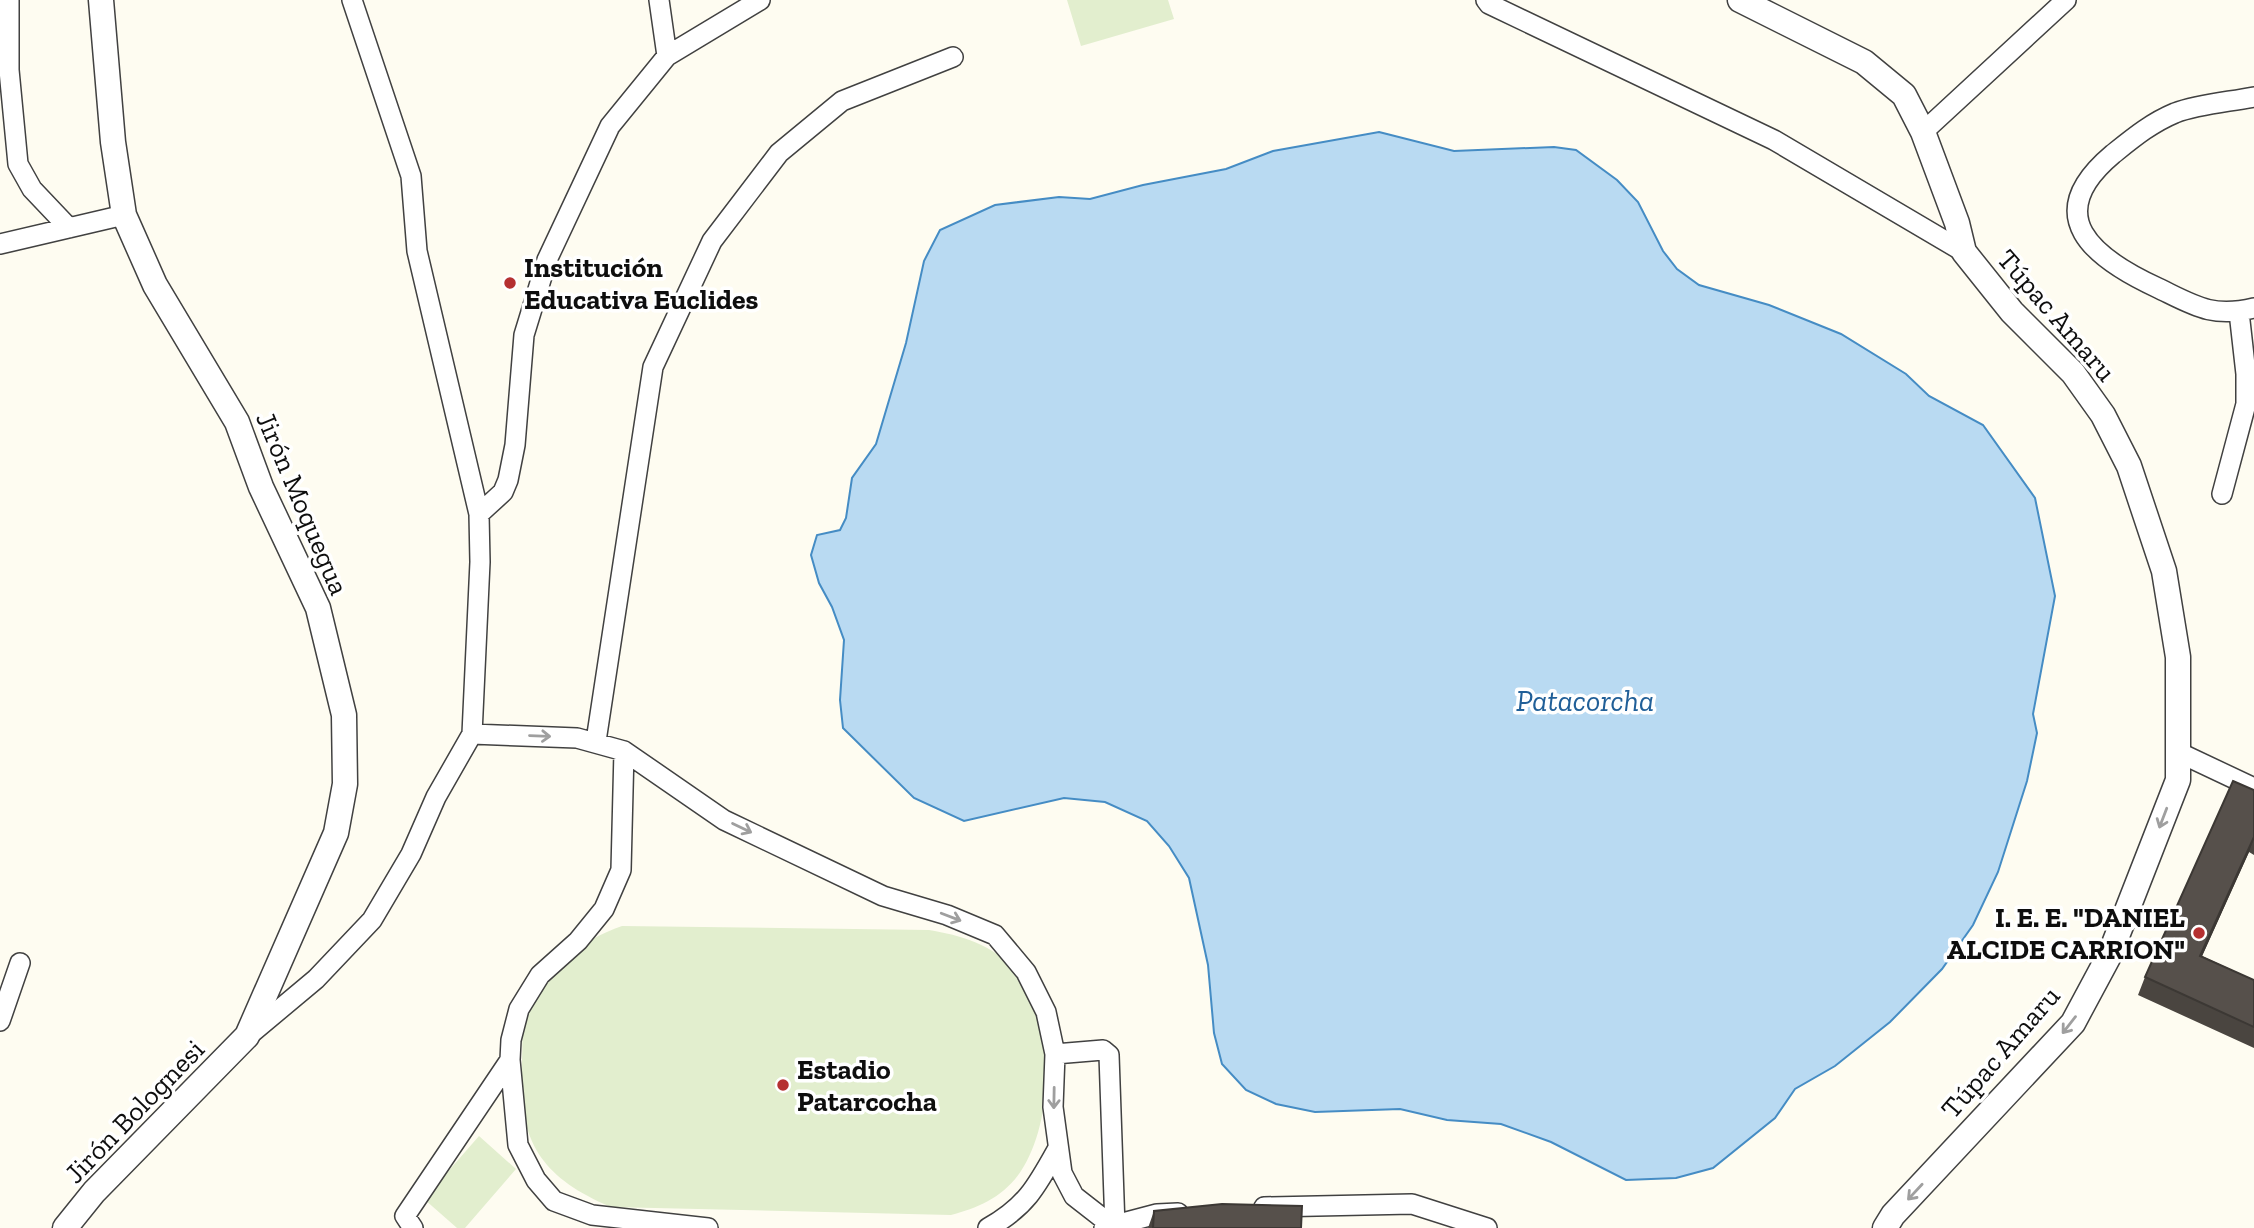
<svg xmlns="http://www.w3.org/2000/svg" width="2254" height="1228" font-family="'Zilla Slab',serif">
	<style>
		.pitch { fill: #e2eece }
		.water { fill: #b9daf2; stroke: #458cc4; stroke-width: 2 }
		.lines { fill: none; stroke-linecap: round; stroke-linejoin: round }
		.minor-casing { stroke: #414141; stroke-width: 22 }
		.tertiary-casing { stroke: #414141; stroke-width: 27 }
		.minor { stroke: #fff; stroke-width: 19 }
		.tertiary { stroke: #fff; stroke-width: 24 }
		.wall { fill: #4a4540 }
		.shaded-wall { fill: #3c3834 }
		.building { fill: #56504b; stroke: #3c3834; stroke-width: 2 }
		.oneway { stroke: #9f9f9f }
		.poi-dot { fill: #b53031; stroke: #fff; stroke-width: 2.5 }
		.labels { text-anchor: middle; stroke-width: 7; stroke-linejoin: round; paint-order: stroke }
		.poi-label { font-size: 28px; font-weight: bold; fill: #0e0e0e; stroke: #fff; text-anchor: start }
		.street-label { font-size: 28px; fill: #0e0e0e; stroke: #fff }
		.water-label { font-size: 30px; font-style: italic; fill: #205f98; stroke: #fff }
	</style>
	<rect width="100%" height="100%" fill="#fefcf1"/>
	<!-- pitch -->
	<path class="pitch" d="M1067,0h101l6,19 -93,27z
		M622,926l307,4c31,5 65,15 86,40 41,47 40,149 6,201 -17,26 -43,37 -70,44l-340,-8c-73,-31 -94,-69 -89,-146 1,-15 -1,-34 4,-49 13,-42 56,-72 96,-86z
		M479,1136l37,33 -51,59h-8l-33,-29z"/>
	<!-- water -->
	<path class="water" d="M1379,132l75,19 100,-4 22,3 41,30 21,22 25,49 14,18 22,16 70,20 72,29 65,40 23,22 54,29 52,73 20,98 -22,118 4,19 -10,48 -29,91 -25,53 -31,44 -52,53 -55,44 -40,23 -20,29 -62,50 -37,10 -50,2 -75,-38 -50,-18 -54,-4 -47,-11 -85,3 -39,-8 -30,-14 -24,-26 -8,-31 -6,-68 -19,-87 -20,-32 -22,-25 -42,-19 -41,-4 -100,23 -50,-23 -71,-70 -3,-28 4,-60 -12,-33 -13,-24 -8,-28 6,-20 23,-5 6,-12 6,-40 24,-34 30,-101 18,-82 16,-31 55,-25 64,-8 31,2 53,-14 83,-16 47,-18z"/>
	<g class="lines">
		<!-- minor casing -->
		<g class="minor-casing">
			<path id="minor" d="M9,0v70l9,94 14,25 37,39
				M352,0l59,176 6,75 62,263
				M659,0l8,56
				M1486,0l3,4 285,136 190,112
				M2254,97c-25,5 -55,7 -79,16 -24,10 -42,25 -62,41 -74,62 -20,104 45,134 37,18 54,30 96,20
				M1923,132l143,-132
				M0,244l124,-29
				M2222,494l24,-90v-30l-7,-62
				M472,734l105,4 47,13 100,69 159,76 64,19 48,20 31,37 20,40 9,42 -2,53 9,66 12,23 41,32
				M596,741l57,-374 59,-126 67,-88 63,-52 111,-44
				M624,751l-3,119 -17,39 -26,32 -38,34 -21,34 -8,31 -1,20 8,85 18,35 18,21 38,14 116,13
				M2180,753l74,35
				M0,1021l20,-58
				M249,1035l67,-56 56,-59 39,-66 25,-57 36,-63 8,-172 -1,-48 24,-22 5,-12 7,-35 9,-110 23,-75 63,-134 57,-70 93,-56
				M1055,1054l48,-4 6,5 6,172
				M1264,1207l148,-3 75,24
				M413,1228l-8,-12 105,-156
				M988,1228c38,-21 49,-42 70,-80
				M1104,1228l53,-14 21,-1"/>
		</g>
		<!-- tertiary casing -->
		<g class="tertiary-casing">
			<path id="tertiary" d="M1740,0l124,62 40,33 19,37 34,91 7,29 48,60 61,61 30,42 26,51 35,105 14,86v123l-68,174 -37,69 -180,192 -8,13
				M65,1228l29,-36 153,-156 89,-203 9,-49 -1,-69 -26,-107 -57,-121 -24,-65 -82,-137 -31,-70 -11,-73 -12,-142"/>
		</g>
		<!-- minor -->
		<use href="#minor" class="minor"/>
		<!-- tertiary -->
		<use href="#tertiary" class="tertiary"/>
	</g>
	<!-- wall -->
	<path class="wall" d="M2254,790v65l-5,-3 -47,104 52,24v68l-116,-53 7,-18z
		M1154,1211l147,17h-153z"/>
	<!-- shaded-wall -->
	<path class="shaded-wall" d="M2254,837l-5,15 -55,122 6,-18z"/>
	<!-- building -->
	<path class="building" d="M2233,781l21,9v47l-54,119 54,24v47l-109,-50z
		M1222,1204l80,2 -1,22h-148l1,-17z"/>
	<!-- one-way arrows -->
	<defs><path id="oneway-shaft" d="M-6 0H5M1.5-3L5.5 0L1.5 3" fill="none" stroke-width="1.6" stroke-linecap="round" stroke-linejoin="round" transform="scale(1.75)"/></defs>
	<g class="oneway">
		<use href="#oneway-shaft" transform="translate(540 736) rotate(2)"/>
		<use href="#oneway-shaft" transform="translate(2163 818) rotate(111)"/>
		<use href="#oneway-shaft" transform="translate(742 828) rotate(26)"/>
		<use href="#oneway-shaft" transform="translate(951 917) rotate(21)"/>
		<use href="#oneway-shaft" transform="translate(2069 1025) rotate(128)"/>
		<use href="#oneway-shaft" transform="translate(1054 1098) rotate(91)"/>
		<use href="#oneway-shaft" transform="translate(1915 1192) rotate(133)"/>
	</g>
	<!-- markers -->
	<g class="poi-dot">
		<circle cx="510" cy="283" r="7"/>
		<circle cx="2199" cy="933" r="7"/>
		<circle cx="783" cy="1085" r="7"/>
	</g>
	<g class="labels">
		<!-- poi labels -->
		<g class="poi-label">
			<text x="524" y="277">Institución<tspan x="524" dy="32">Educativa Euclides</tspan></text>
			<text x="2185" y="927" text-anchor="end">I. E. E. "DANIEL<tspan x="2185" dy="32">ALCIDE CARRION"</tspan></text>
			<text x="797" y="1079">Estadio<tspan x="797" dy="32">Patarcocha</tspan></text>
		</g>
		<!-- street labels -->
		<g class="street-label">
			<text transform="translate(2057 315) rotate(49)" y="10">Túpac Amaru</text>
			<text transform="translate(303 503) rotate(67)" y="10">Jirón Moquegua</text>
			<text transform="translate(2000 1052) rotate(-49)" y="10">Túpac Amaru</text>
			<text transform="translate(134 1111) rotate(-46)" y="10">Jirón Bolognesi</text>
		</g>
		<!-- water labels -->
		<g class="water-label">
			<text x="1585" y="711">Patacorcha</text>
		</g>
	</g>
</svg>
